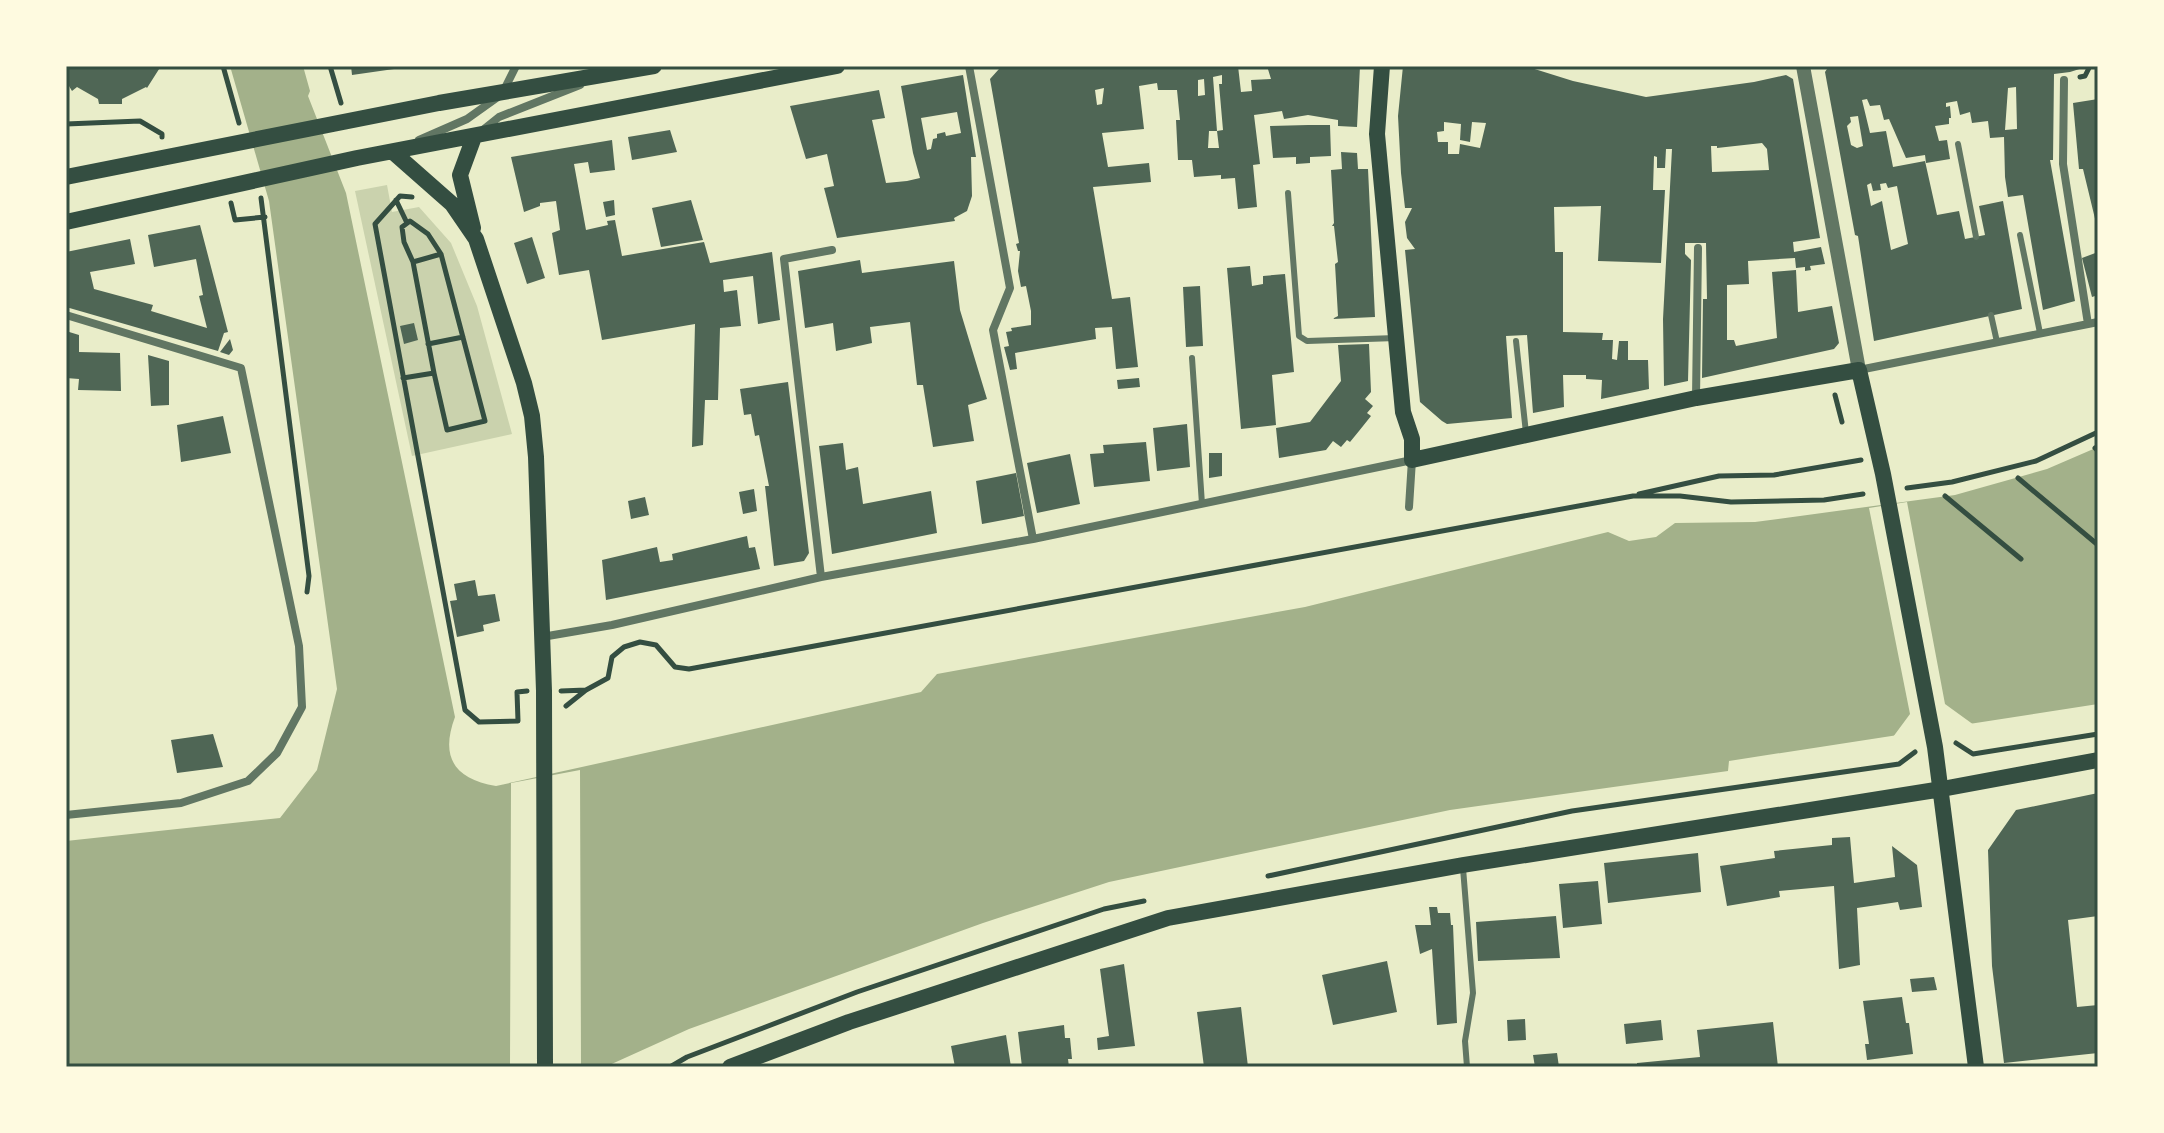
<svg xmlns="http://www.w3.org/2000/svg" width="2164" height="1133" font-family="Signika,sans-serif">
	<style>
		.green { fill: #cad2ad }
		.water { fill: #a3b18a }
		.pier { fill: #e9edc9 }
		.building { fill: #4f6655; fill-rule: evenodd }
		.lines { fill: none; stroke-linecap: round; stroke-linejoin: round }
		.path { stroke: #344e41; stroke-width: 5 }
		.service { stroke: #617663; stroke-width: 6 }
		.minor { stroke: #617663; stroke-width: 8 }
		.tertiary { stroke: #617663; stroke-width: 14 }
		.secondary { stroke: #344e41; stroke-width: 16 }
		.neatline { fill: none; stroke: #344e41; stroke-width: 3 }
	</style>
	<rect width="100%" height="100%" fill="#e9edc9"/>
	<!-- green -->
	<path class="green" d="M387,185l5,27 27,-5 32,36 26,63 35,128 -100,22 -57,-265z"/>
	<!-- water -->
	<path class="water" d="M230,66h73l7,25 -2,5 38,97 109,524c-15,40 -1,62 41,69l425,-94 16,-18 368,-67 303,-75 21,9 27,-4 19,-14 80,-1 200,-27 92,-26 51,-22v257l-369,57 -1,10 -278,39 -341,72 -126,41 -294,106 -84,38h-539v-226l214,-23 37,-48 20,-81 -68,-488z"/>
	<!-- pier -->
	<path class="pier" d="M1907,502l38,202 29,21 -81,12 17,-23 -41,-206z
		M580,770l1,297h-71l1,-284z"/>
	<!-- building -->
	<path class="building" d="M66,66h95l-14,22 -1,-1 -24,12v5h-23l-1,-5 -21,-12 -5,4 -6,-10z
		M351,66h50v2l-49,7z
		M1016,66h222l3,26 11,-1 -1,-11 20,-1 -4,-13h93l-3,61 -19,-1v-6l-30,-5 -24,4 -2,-8 -28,4 6,49 -7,1 4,42 -19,2 -3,-31 -14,1v-4l-27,2 -2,-17h-14l-2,-40h4l-3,-30h-19l-1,-7 -18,3 5,43 -42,4 6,34 41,-4 2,19 -58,5 19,112 18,-2 8,70 -22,2 -4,-42 -17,1 1,11 -81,14 2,16 -7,1 -6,-23 5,-1 -3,-14 6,-1 -1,-3 20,-3v-14l-5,-25 -5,1 -3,-16 2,-20h-2l-2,-7 3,-1 -29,-164 9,-10zM1222,75v9h-3l4,46 -6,1 2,17h-11l1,-17h8l-4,-54zM1204,79l1,16 -7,1v-16zM1104,88l-2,16 -5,1 -2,-15z
		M1403,66h122l48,15 73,16 108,-15 32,-7 7,4 27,159 -27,4 1,10 27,-5 4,17 -15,2 1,4 -6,1v-4l-9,1 -1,-10 -47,3 1,23 -22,1v55h7l2,6 41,-8 -5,-66 24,-2 2,42 34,-6 7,37 -5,6 -132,29 1,-79h4l-1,-56h-21v11l6,6 -3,121 -24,5 -1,-67 9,-170h-6l-1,19h-8v-11l-3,-1 -1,34h12l-4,73 -63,-2 3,-55 -47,1 1,45h8v80l40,1 -1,7h11l-1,19 5,1 2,-19h9v19h20l1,29 -48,10 1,-19 -16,-1v-4h-23l1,32 -31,6 -6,-78 -21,1 6,82 -65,6 -5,-3 -22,-19 -15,-152 10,-1 -8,-11 -2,-16 7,-14h-7l-4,-35 -3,-57zM1444,122l17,2 -1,16 10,2 2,-20 14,1 -6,25 -20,-4 -1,10h-11v-12h-10l-1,-10 7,-1zM1762,143l5,6 2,21 -57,2 -1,-26h6v2z
		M1829,66h260l-19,6 -16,2 -1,86h-3l25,141 -32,9 -20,-115 -15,2 -3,-20 -1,-40 -14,1 -2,-17 -16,2 -2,-11 -10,3 -3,-14 -11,2v4l4,-1 1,12h-2v6l-14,2 4,15 8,-1 3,19 -24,4 -1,-8 -19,3 -17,-39 -5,1 -4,-15 -10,1 -3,-7 -5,1 8,33 16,-2 7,36 32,-6 12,54 22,-4 6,28 20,-4 -6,-29 24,-5 19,108 -148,32 -16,-105 -3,-1 -30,-163zM2016,87l1,42 -12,1 3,-42zM1858,116l5,30 -6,2 -6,-3 -4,-19 4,-4 -1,-5zM1871,183l2,8 8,-1 -1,-6 6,-1 2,5 9,-2 11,58 -17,6 -9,-49 -11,5 -4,-21z
		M963,75l13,82h-5l1,39 -5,15 -13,7 1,3 -118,17 -13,-50 10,-2 -7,-32 -21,5 -16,-53 89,-16 6,28 -13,2 14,63 21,-2 13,-3 -7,-25 -12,-67zM957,112l4,21 -15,3 -1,-4 -8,2v4l-4,1 -2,10 -4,1 -6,-32z
		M2098,99v128h-1l-14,-58h-4l-6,-66z
		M1308,125h22l1,31 -21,1v6l-14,1v-7l-23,1 -3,-32z
		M670,130l7,22 -45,8 -4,-23z
		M612,140l3,30 -25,3 -2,-11 -14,2 12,66 22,-5 -1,-4 8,-1 7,36 82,-14 6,21 62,-11 8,68 -22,4 -5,-48 -30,4 1,12 13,-2 4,36 -21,2 -2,72h-13l-2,45 -11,2 3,-123 -93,16 -13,-70 -30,5 -7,-42 8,-3 -4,-29 -16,2v3l-16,6 -13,-55z
		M1341,152l16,1 1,16h10l7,148 -43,2 6,-3 -3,-52 3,-2 -4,-36h-2l2,-3 -3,-53 11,-1z
		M614,200l1,15 -9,2 -3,-15z
		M691,200l12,40 -42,7 -9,-39z
		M200,225l28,107 -4,1 -6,18 -152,-44v-55l64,-13 5,25 -45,8 4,17 59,16 -2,6 56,17 -8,-32 4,-1 -7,-36 -42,8 -6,-32z
		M532,237l13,41 -18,6 -13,-41z
		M2098,252v43l-6,2 -10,-39z
		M860,260l2,13 92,-12 6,49 27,89 -19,6 6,36 -41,6 -10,-62h-6l-7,-63 -40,5 2,16 -36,8 -3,-28 -28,5 -7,-57z
		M1250,266l2,20 11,-2v-8l22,-2 9,98 -22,3 4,50 -35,4 -14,-161z
		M1200,286l3,60 -17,1 -3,-60z
		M414,323l4,17 -14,4 -4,-18z
		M66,331l13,4v17l41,1 1,38 -43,-1 1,-11 -13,-1z
		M230,339l3,11 -4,5 -9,-3z
		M1369,344l2,48 -6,7 8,7 -6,7 4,3 -12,15 -9,11 -3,-2 -6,7 -8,-6 -7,9 -47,8 -3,-30 34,-6 31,-41 -3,-36z
		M148,355l21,6v44l-18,1z
		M1139,378l1,9 -22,2 -1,-9z
		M788,382l21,171 -5,8 -30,5 -9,-80h4l-10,-51 -4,1 -4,-22 -7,1 -4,-26z
		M223,416l8,37 -50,9 -4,-37z
		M1187,424l3,43 -33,4 -4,-43z
		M1146,442l4,39 -56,6 -4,-33 14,-1 -1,-8z
		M843,443l3,27 12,-3 5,37 68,-13 6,42 -105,21 -13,-108z
		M1209,453h13v23l-13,2z
		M1070,454l10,50 -43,9 -10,-50z
		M1016,473l8,43 -42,8 -6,-43z
		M754,489l3,22 -14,3 -4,-22z
		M645,497l4,18 -18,4 -3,-18z
		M747,536l2,12 6,-1 5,22 -154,31 -4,-40 55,-13 3,15 13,-2 -1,-6z
		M475,580l3,16 17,-2 5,27 -17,4 1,6 -27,6 -7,-36 7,-1 -3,-16z
		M213,734l10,33 -46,6 -6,-33z
		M2098,793v123l-30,4 9,87 21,-2v48l-94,10 -12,-97 -4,-116 28,-40z
		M1850,837l4,46 41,-6 -3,-31 25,19 5,42 -22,3 -2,-8 -41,6 3,57 -21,4 -5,-83 -55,5 1,6 -53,9 -7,-40 55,-8 -1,-7 58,-6v-7z
		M1698,853l3,39 -93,11 -4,-40z
		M1598,881l4,43 -39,4 -4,-44z
		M1429,907h8l1,6h12l1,12h2l4,98 -20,2 -5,-76 -12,5 -5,-29h16z
		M1556,916l4,42 -82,3 -2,-39z
		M1387,961l10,51 -64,13 -11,-50z
		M1124,964l11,82 -37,4 -1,-12 12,-2 -9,-67z
		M1934,977l3,13 -25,2 -2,-13z
		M1902,997l4,26h3l4,31 -46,6 -2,-16h4l-6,-43z
		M1241,1007l7,60h-44l-7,-55z
		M1525,1019l1,21 -18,1 -1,-21z
		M1661,1020l2,20 -37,4 -2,-20z
		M1773,1022l5,45h-141v-4l63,-6 -3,-27z
		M1064,1025l1,13h5l2,21h-4l1,8h-47l-4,-35z
		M1006,1035l5,32h-56l-4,-21z
		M1557,1053l2,14h-24l-2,-12z"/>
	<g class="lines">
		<!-- path -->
		<path class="path" d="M223,66l16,57
			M330,66l11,37
			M2080,77l5,-1 4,-8
			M66,124l74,-3 22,13v3
			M412,197l-12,-1 -25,28 90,486 14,12 39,-1 -1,-29 10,-1
			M261,198l48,378 -2,16
			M396,200l11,23
			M231,203l4,17 30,-3
			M413,262l28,-8
			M428,344l35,-7
			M403,378l31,-5 13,57 38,-9 -44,-167 -13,-20 -18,-13 -8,6 2,15 9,20 21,111
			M1835,395l7,27
			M2095,448l3,3
			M2018,478l80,67
			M1907,488l45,-6 84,-21 62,-29
			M1639,494l80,-18 55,-1 87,-15
			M1945,496l76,63
			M561,691l25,-1 22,-12 4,-21 12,-10 16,-5 16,3 19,22 14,2 944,-173h47l51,6 93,-2 39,-6
			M566,706l20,-16
			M1956,743l17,11 125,-20
			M1268,876l304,-65 327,-47 16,-12
			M670,1067l17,-10 170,-65 247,-83 40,-8"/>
		<!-- service -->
		<path class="service" d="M1958,144l18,93
			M1288,193l11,143 8,5 89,-3
			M2020,235l20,98
			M1991,315l6,27
			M1516,341l10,92
			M1192,358l10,146
			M1463,868l10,125 -8,48 2,26"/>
		<!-- minor -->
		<path class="minor" d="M969,66l41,222 -17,42 40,209
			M2064,80l-1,84 25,160
			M484,129l15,-12 81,-32
			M419,140l48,-21 35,-25 14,-28
			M66,315l175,53 58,278 3,61 -25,46 -29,28 -67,22 -115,12
			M1859,370l239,-48
			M1696,398l2,-150
			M821,577l-37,-318 48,-9
			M542,637l70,-12 209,-48 212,-38 379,-79 -3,47"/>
		<!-- tertiary -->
		<path class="tertiary" d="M1803,66l56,304"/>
		<!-- secondary -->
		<path class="secondary" d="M1382,66l-5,68 26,278 9,27v21l284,-62 163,-28 24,104 52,273 41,320
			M393,152l59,52 24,35 48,144 8,33 4,41 8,234 1,376
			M66,177l373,-74 215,-37
			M66,222l291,-64 480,-92
			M473,228l-13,-53 14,-38
			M730,1067l119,-45 319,-104 295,-53 479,-76 156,-29"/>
	</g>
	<!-- border -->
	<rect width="2164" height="1133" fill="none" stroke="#fefae0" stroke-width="136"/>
	<rect x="68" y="68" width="2028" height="997" class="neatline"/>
</svg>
